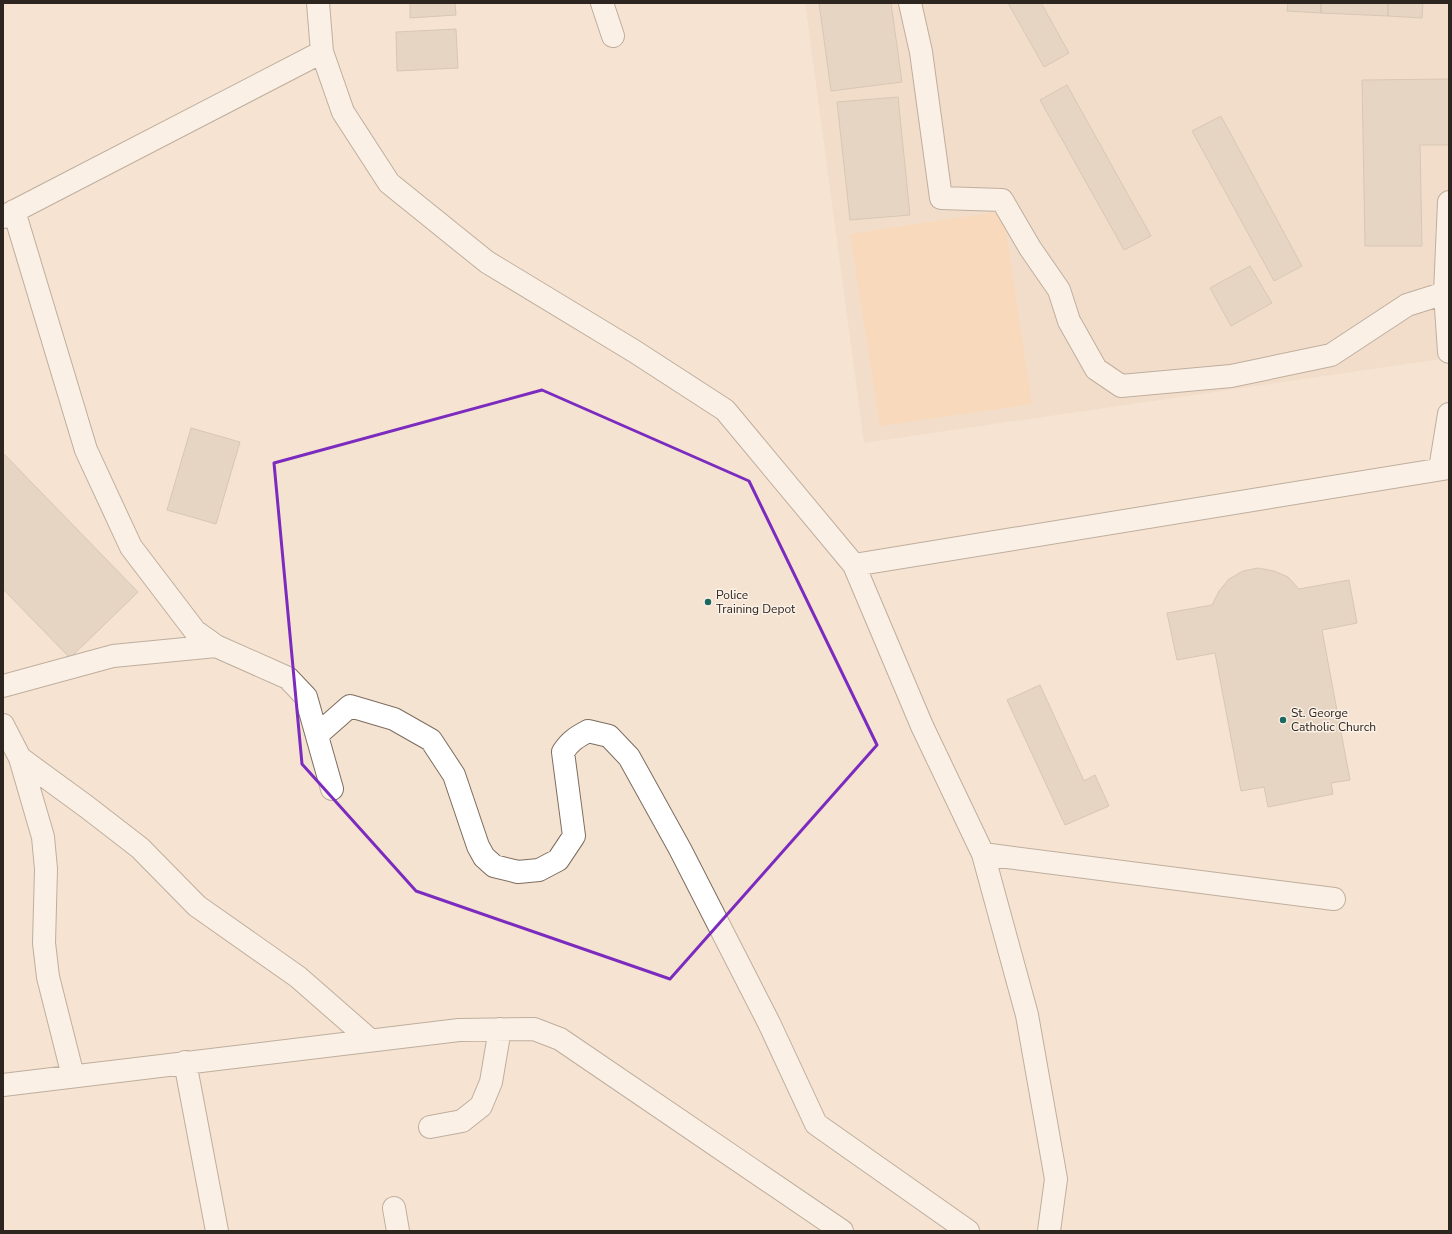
<svg xmlns="http://www.w3.org/2000/svg" width="1452" height="1234" font-family="'Nunito Sans',sans-serif">
	<style>
		.built { fill: #eed6c1 }
		.green { fill: #fbcc9f }
		.building { fill: #d5c3b3; stroke: #b5a394 }
		.lines { fill: none; stroke-linecap: round; stroke-linejoin: round }
		.minor-casing { stroke: #7d6d5f; stroke-width: 24 }
		.minor { stroke: #fff; stroke-width: 22 }
		.marked { fill: none; stroke: #7b2cbf; stroke-width: 3; stroke-linejoin: round }
		.poi-dot { fill: #1b6761; stroke: #fcf1e7; stroke-width: 1.5 }
		.labels { text-anchor: middle; stroke-width: 3; stroke-linejoin: round; paint-order: stroke }
		.poi-label { font-size: 12px; fill: #2d2620; stroke: #fcf1e7; text-anchor: start }
	</style>
	<rect width="100%" height="100%" fill="#f5e3d2"/>
	<!-- built -->
	<path class="built" d="M805,3h644v355l-585,85z"/>
	<!-- green -->
	<path class="green" d="M1003,211l29,193 -152,22 -30,-192z"/>
	<!-- building -->
	<path class="building" d="M410,3h45l1,12 -46,3z
		M819,3h72l11,79 -71,9z
		M1008,3h33l28,50 -25,14z
		M1288,3h33v10l-34,-2z
		M1321,3h67v13l-67,-3z
		M1388,3h35l-1,15 -34,-2z
		M456,29l2,39 -61,3 -1,-39z
		M1449,79v66h-29l2,101h-57l-3,-166z
		M1067,85l84,151 -27,14 -84,-150z
		M898,97l12,118 -60,5 -13,-118z
		M1221,116l81,150 -28,15 -82,-150z
		M1250,266l22,37 -41,23 -21,-38z
		M191,428l49,14 -24,82 -49,-14z
		M3,453l135,139 -68,66 -67,-69z
		M1258,568l16,3 14,6 11,12 50,-9 8,43 -35,7 28,150 -19,3 2,11 -65,13 -4,-20 -23,4 -26,-138 -38,7 -10,-47 45,-8 7,-14 10,-12 14,-8z
		M1040,685l44,96 11,-6 14,31 -44,19 -58,-125z"/>
	<g class="lines">
		<!-- minor casing -->
		<g class="minor-casing">
			<path id="minor" d="M318,3l4,49 21,60 46,71 98,79 147,89 91,59 129,155 68,161 61,128 44,161 29,164 -7,52
				M602,3l11,33
				M910,3l11,49 20,146 61,2 28,48 29,42 10,31 27,48 25,17 110,-10 100,-21 76,-50 38,-12 4,-91
				M14,211l72,239 45,97 64,84 21,15 72,32 18,19 26,92
				M3,217l319,-165
				M1445,293l4,59
				M1440,469l9,-55
				M854,565l595,-97
				M3,686l110,-30 103,-10
				M3,725l17,33 23,79 3,32 -2,74 4,34 25,99
				M317,735l33,-29 44,13 37,21 23,35 24,71 6,11 10,9 24,6 21,-2 19,-10 16,-24 -11,-84c7,-11 14,-15 25,-21l21,5 20,21 51,92 89,174 47,101 152,107
				M20,758l67,49 53,41 57,58 101,71 72,63
				M983,854l351,45
				M185,1062l32,169
				M3,1085l456,-55 75,-1 26,10 282,192
				M430,1127l32,-6 19,-15 10,-24 9,-53
				M394,1208l4,23"/>
		</g>
		<!-- minor -->
		<use href="#minor" class="minor"/>
	</g>
	<!-- marked area -->
	<path d="M0 0H1452V1234H0ZM542,390l207,91 128,264 -207,234 -254,-88 -114,-127 -28,-301z" fill="#f5e3d2" fill-opacity=".55" fill-rule="evenodd"/>
	<path class="marked" d="M542,390l207,91 128,264 -207,234 -254,-88 -114,-127 -28,-301z"/>
	<!-- markers -->
	<g class="poi-dot">
		<circle cx="708" cy="602" r="4"/>
		<circle cx="1283" cy="720" r="4"/>
	</g>
	<g class="labels">
		<!-- poi labels -->
		<g class="poi-label">
			<text x="716" y="599">Police<tspan x="716" dy="14">Training Depot</tspan></text>
			<text x="1291" y="717">St. George<tspan x="1291" dy="14">Catholic Church</tspan></text>
		</g>
	</g>
	<!-- border -->
	<rect width="1452" height="1234" fill="none" stroke="#2d2620" stroke-width="8"/>
</svg>
